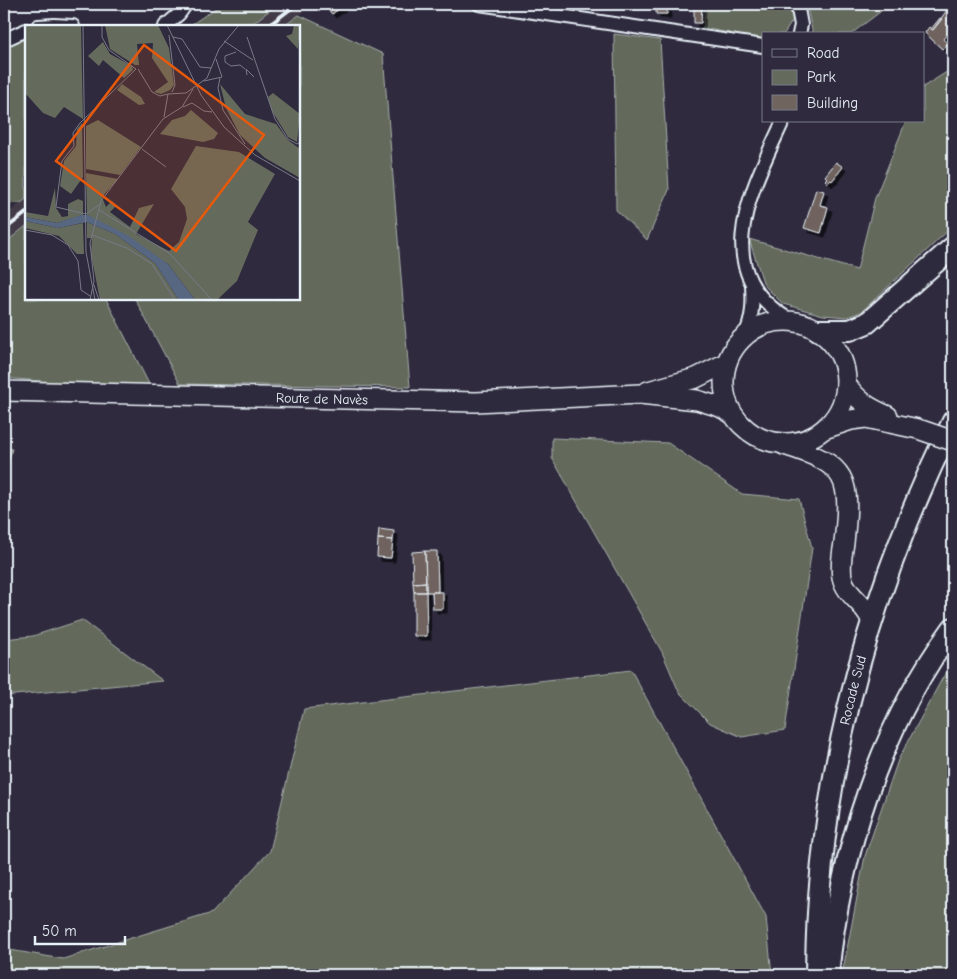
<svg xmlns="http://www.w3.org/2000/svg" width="957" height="979" font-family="'Comic Neue',sans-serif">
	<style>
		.built { fill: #423b47 }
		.green { fill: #646a5c; stroke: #a6aeaa }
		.building { fill: #70645f; stroke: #e8f1f8; filter: url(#shadow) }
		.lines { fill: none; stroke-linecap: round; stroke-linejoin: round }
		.minor-casing { stroke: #e8f1f8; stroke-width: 16 }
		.secondary-casing { stroke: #e8f1f8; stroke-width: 22 }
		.primary-casing { stroke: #e8f1f8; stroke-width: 24 }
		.minor { stroke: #2f2a3d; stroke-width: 12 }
		.secondary { stroke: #2f2a3d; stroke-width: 19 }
		.primary { stroke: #2f2a3d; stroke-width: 20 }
		.rail { stroke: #e8f1f8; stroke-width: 4 }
		.secondary-bridge-casing { stroke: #e8f1f8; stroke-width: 22; stroke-linecap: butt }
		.secondary-bridge { stroke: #2f2a3d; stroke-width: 19 }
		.labels { text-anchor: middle; stroke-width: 4.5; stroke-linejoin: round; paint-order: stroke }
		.street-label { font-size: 14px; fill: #e8f1f8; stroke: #2f2a3d }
		.inset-road { fill: none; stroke: #797a88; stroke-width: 1 }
		.view { fill: #e8590c; fill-opacity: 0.15; stroke: #e8590c; stroke-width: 2.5 }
		.inset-edge { fill: none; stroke: #e8f1f8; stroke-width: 2.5 }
	</style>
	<defs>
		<filter id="shadow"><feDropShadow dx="4" dy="4" stdDeviation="0" flood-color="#0009"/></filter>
	</defs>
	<rect width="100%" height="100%" fill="#2f2a3d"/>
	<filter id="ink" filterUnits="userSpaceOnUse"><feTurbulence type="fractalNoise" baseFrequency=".02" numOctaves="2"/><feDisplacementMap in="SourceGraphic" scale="10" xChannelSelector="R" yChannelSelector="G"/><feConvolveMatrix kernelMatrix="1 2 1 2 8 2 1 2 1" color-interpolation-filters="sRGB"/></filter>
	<g filter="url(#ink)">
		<!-- built -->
		<path class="built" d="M278,4h36l-30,22h-35z
			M26,199v27l-22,18v-28z"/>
		<!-- green -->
		<path class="green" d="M222,4h56l-29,22h-60z
			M705,4h85l3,16 -9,14h-21v4h-8l-52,-10z
			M806,4h82l-8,8 -29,22h-38z
			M299,15l84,39 27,333 -230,-3 -45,-85h164v-273h-15z
			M614,34l46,6 9,150 -22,50 -31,-30z
			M26,38v161l-5,4 -17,1v-156z
			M953,68v158l-92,86 -14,5 -24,-2 -40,-11 -19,-19 -15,-46 108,31 18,-72 31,-77h17v-34z
			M26,226v73h80l46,91 -148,-12v-134z
			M552,438l116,5 74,51 57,5 13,49 -27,182 -43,7 -32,-14 -31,-31 -17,-40 -110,-194z
			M4,447l8,2 -8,28z
			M82,620l81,61 -159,15v-57l29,-3z
			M953,664v311h-111l23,-119 33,-96 45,-83z
			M631,670l135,247 6,58h-768v-26l59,10 149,-46 58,-62 34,-142z"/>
		<!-- building -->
		<path class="building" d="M323,4h23l-14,10z
			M694,4h8l-1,19h-7z
			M949,7l4,4v17l-10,11 5,5 -6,5 -17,-16 4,-6 4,3z
			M656,8h11v6h-11z
			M940,18l2,1 -9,11 -2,-1z
			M836,162l7,5 -11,14 -1,-1 -3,3 -3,-3 2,-2 -2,-2z
			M816,189l8,2 -4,14 8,2 -7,26 -17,-5z
			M379,529l15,2 -1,9 -15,-1z
			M378,539l15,1 -2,18 -14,-1z
			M425,551h12l1,41h-12z
			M425,551l1,31 -13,1 -1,-31z
			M426,582v10h-12l-1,-9z
			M414,592h12l1,44h-13z
			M432,592h11v17h-10z"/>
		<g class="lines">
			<!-- minor casing -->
			<g class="minor-casing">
				<path id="minor" d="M479,4l284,42
					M797,4l4,21 -2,9
					M38,26l16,-1 19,1
					M165,26l14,-12 7,-10
					M4,40l22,-10
					M783,121c-31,68 -78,152 9,200
					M745,335c8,-17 8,-32 7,-50"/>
			</g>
			<!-- secondary casing -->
			<g class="secondary-casing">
				<g id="secondary">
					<circle cx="785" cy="382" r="61"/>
					<path d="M846,384c12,17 23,24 42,32"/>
					<path id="s1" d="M4,391l472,11 164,-8 57,6 23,7 11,6"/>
					<path d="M648,391l48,-13 30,-15"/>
					<path d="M827,428l24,-8 15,-2 52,11"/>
					<path d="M784,445c65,20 67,33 60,98 -2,11 -4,23 -2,34 4,19 23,26 29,43"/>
				</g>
			</g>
			<!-- primary casing -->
			<g class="primary-casing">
				<g id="primary">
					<path d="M818,330h32l17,-7 86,-76"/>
					<path id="s2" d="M816,975c1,-196 50,-378 137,-554"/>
					<path d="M828,975c12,-121 52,-248 125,-347"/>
				</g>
			</g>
			<!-- minor -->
			<use href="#minor" class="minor"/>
			<!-- secondary -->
			<use href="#secondary" class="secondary"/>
			<!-- primary -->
			<use href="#primary" class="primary"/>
			<!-- rail -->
			<path class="rail" d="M268,26l29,-22
				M4,230l22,-17"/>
			<!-- secondary-bridge casing -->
			<g class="secondary-bridge-casing">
				<path id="secondary-bridge" d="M921,430l32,11"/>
			</g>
			<!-- secondary-bridge -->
			<use href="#secondary-bridge" class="secondary-bridge"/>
		</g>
	</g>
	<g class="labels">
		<!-- street labels -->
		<g class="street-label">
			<text dy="5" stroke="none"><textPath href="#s1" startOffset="318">Route de Navès</textPath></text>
			<text dy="5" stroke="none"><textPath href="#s2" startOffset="288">Rocade Sud</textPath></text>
		</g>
	</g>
	<!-- overview -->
	<g transform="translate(25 25)">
		<rect width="275" height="275" fill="#2f2a3d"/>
		<path d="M1,0h55l2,94 -19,-12 -9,11 -12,-5 -18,-20zM80,0h53l11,23 5,37 -4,5 -9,4 -7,-2 14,-10 -16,-24 1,-15 -16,1 2,21h-4l-25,-16zM269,0h6l-2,24 -12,-13 6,-2zM78,17l7,12 22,12 1,4 -9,8 -21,-18 -4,6 -11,-10zM97,59l19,13 4,7 -6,1 -22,-15zM195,59l25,30 31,10 12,16 12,9v29l-35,-20 -25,-23 -14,-27zM248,68l27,21 -3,28 -9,-5 -16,-26 -4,-14zM166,85l27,23 -4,6 -11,3 -43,-8 12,-14 13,-4zM73,95l43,27 -21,28 -34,-6v-43zM57,98l1,54 -12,17 -11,-8 4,-25 12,-15 1,-17zM171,121l43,6 36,22 -27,48 10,8 -21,51 -20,19h-22l-27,-36 -81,-49 -1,-42 32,6 -16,18 4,10 6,-6 4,5 -6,6 20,15 9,-19 15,-4 -18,30 33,17 10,-9 8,-23 -2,-12 -14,-18zM30,163l1,20 6,9 6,-1v-12l10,-5 5,2v14l-26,8 -32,-6v-5l23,4zM0,196l33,7 25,-5 1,31h-7l-18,-18 -34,-8zM62,197l28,12 40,29 24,37h-79l-9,-46 1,-16h-5z" fill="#646a5c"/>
		<path d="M56,190h7l41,21 39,28 27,36h-16l-24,-37 -40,-29 -28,-12 -29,6 -33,-7v-4l32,6z" fill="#576681"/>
		<path class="inset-road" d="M58,0l3,227 9,48M77,0v12l7,13 27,19M142,0l34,70 23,32 31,28 45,26M144,10l6,50 -3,7M148,12l9,2 18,28 11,1M222,12l28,82 13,20 9,5 3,-2M199,16l29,19M211,27l-11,4v6l6,4 9,-1 5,4M113,44l14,23 8,4 8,-2M222,50l-1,-6 8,8M195,53l-2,10 5,22 22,34M179,56l18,-4 -6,-18M158,82l9,-4 12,8 8,1M139,92l4,-23 18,-1 21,-15 12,-29 20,-24M117,124l24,18M75,179l-14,10 -30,-7 6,-46 12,-15 -1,-13 7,-10 56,-54M74,185l70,43 43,47M0,205l27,5 16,10 10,16 3,29 9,6M67,210l35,13 25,16 23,36M69,260l5,15M65,275l4,-19 -4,-38 11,-42 62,-82 19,-12 11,-18"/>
		<path class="view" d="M119,20l120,90 -88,116 -120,-90z"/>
		<rect width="275" height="275" class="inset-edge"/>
	</g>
	<!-- margin -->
	<rect width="957" height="979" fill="none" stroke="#2f2a3d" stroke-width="20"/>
	<rect x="10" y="10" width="937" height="959" fill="none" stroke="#e8f1f8" stroke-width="2" filter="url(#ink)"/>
	<!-- legend -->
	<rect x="762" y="32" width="162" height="90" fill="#2f2a3d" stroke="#797a88"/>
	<rect x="772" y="49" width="25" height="8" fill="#2f2a3d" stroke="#797a88"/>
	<text x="807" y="58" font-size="15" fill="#e8f1f8">Road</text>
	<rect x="772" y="70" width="25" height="15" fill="#646a5c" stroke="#797a88"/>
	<text x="807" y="82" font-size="15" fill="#e8f1f8">Park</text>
	<rect x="772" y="95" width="25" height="15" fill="#70645f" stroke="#797a88"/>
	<text x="807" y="108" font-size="15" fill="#e8f1f8">Building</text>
	<!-- scale -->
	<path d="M35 936v8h90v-8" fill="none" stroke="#e8f1f8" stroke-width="2.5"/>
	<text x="42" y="936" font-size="15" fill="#e8f1f8" stroke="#2f2a3d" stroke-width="4" paint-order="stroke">50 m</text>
</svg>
